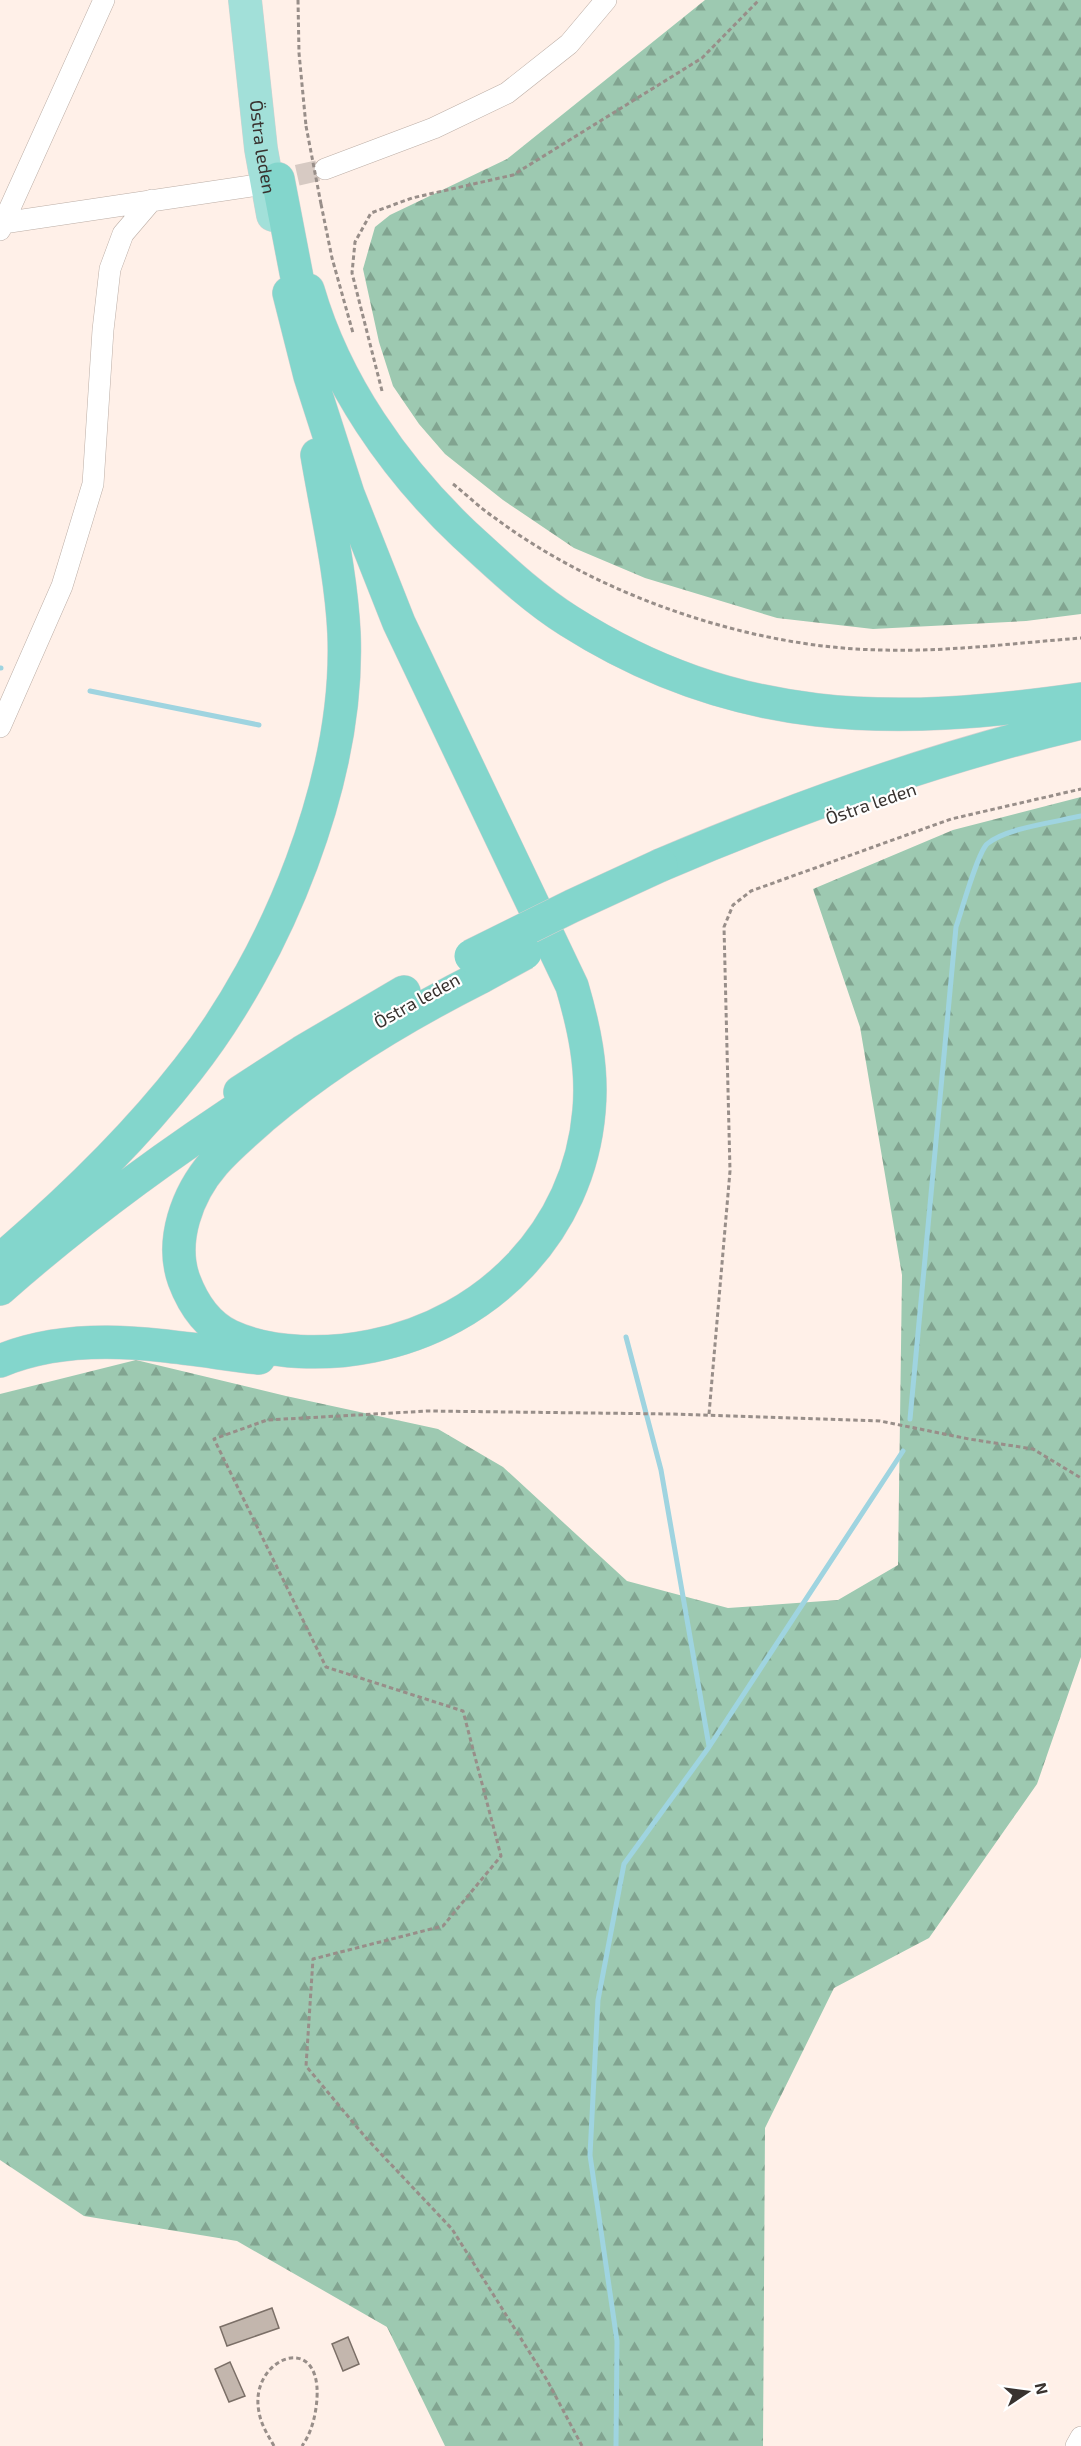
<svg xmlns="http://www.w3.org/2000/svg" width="1081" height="2446" font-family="'Exo 2',sans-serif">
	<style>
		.forest { fill: url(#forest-firs) }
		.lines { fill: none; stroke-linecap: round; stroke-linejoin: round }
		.stream { stroke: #9fd4e0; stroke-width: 5 }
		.building { fill: #c3b6ad; stroke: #7b6f67; stroke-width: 1.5 }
		.minor-tunnel { stroke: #d7cac3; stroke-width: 21; stroke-dasharray: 21 10; stroke-linecap: butt }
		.minor-casing { stroke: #bcaea6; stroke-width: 22 }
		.primary-casing { stroke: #d3d2d1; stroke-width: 34 }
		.trunk-casing { stroke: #d3d2d1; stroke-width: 34 }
		.path { stroke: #988e89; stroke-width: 3; stroke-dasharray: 4.5 3; stroke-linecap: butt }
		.minor { stroke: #fff; stroke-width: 21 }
		.primary { stroke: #a2e0d9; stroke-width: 33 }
		.trunk { stroke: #83d6cc; stroke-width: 33 }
		.trunk-bridge-casing { stroke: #d3d2d1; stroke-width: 34; stroke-linecap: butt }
		.path-bridge { stroke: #988e89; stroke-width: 3; stroke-dasharray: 4.5 3; stroke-linecap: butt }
		.trunk-bridge { stroke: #83d6cc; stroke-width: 33 }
		.labels { text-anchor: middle; stroke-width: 4.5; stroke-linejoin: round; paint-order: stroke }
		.street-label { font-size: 18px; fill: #38322f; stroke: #fff }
	</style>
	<defs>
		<pattern id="forest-firs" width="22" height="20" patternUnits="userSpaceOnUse" patternTransform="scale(1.5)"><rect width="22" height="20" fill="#9dc9b1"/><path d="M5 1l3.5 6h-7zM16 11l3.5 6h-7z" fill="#81a490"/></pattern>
	</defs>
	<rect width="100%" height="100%" fill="#fff0e8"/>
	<!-- forest -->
	<path class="forest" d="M705,0h376v614l-55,7 -153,8 -96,-11 -132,-40 -71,-30 -71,-48 -58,-46 -26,-30 -26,-38 -14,-44 -16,-73 12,-42 15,-12 117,-56z
		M1081,797v860l-44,127 -108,154 -95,50 -69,140 -2,318h-318l-58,-119 -150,-86 -153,-25 -84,-56v-766l136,-34 150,36 152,33 65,38 124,114 101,27 110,-8 60,-35 4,-290 -42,-248 -47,-138 140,-59z"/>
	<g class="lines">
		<!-- stream -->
		<path class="stream" d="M0,668h1
			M90,691l169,34
			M626,1337l35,133 48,276
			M910,1419l46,-492c6,-17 21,-73 31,-83 18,-16 70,-22 94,-28
			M616,2446l1,-105 -27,-186 8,-155 26,-136 85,-117 194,-296"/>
	</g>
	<!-- building -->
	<path class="building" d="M272,2308l7,20 -52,18 -7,-19z
		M348,2337l11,27 -16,7 -11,-27z
		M230,2362l15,34 -16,6 -14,-33z"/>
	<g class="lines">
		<!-- minor-tunnel -->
		<path class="minor-tunnel" d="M267,182l58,-13"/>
		<!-- minor casing -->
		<g class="minor-casing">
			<path id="minor" d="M325,169l109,-41 73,-35 62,-49 37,-44
				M3,223l248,-37
				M0,230l104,-230
				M0,727l62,-141 31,-102 10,-154 7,-61 13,-35 29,-34
				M1076,2446l5,-9"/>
		</g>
		<!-- primary casing -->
		<g class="primary-casing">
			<g id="primary">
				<path id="s1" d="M245,0l16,149 12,66"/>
			</g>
		</g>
		<!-- trunk casing -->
		<g class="trunk-casing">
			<path id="trunk" d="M278,179l26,135
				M308,290c27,93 87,179 157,245 33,30 66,62 104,86 167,106 323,105 512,78
				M289,293l21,83 38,118 51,129 173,363c12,41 21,82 17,125 -10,120 -101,212 -217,235 -44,9 -101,9 -142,-10 -23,-11 -37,-32 -46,-56 -14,-39 3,-86 30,-117 15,-17 33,-32 50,-47 66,-56 140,-100 217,-139
				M661,865c136,-58 276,-108 420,-142
				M240,1092l62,-40 102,-60
				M0,1260c66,-56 135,-123 188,-191 89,-113 162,-291 156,-436 -3,-60 -17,-119 -27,-178
				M0,1289c84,-74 176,-141 270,-201
				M0,1361c83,-34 173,-13 259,-3"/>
		</g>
		<!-- path -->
		<path class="path" d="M298,0l1,53 7,73
			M321,204l11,54 21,75
			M382,391l-30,-118 3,-31 16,-29 41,-15 101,-23 189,-117 57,-58
			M453,484c14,11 27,24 42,34 104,78 257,130 386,132 67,2 134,-7 200,-12
			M709,1414l21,-243 -6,-244 9,-22 18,-14 200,-72 130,-30
			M274,2446c-6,-11 -13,-21 -15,-34 -11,-53 62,-83 58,-14 -1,16 -5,34 -15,48
			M582,2446l-35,-66 -95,-151 -85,-90 -61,-73 7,-107 130,-33 58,-70 -38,-145 -137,-44 -112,-228 53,-19 161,-9 245,3 207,7 89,18 64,10 48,29"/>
		<!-- minor -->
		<use href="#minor" class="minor"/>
		<!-- primary -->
		<use href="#primary" class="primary"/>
		<!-- trunk -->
		<use href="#trunk" class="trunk"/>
		<!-- trunk-bridge casing -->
		<g class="trunk-bridge-casing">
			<path id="trunk-bridge" d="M471,956l101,-50 89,-41
				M481,977l44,-24"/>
		</g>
		<!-- path-bridge -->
		<path class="path-bridge" d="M306,126l15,78"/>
		<!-- trunk-bridge -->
		<use href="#trunk-bridge" class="trunk-bridge"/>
	</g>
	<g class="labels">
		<!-- street labels -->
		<g class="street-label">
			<text dy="6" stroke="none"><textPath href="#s1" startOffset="148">Östra leden</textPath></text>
			<text transform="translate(871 804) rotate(-19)" y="6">Östra leden</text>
			<text transform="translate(417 1001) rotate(-29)" y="6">Östra leden</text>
		</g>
	</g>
	<!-- north arrow -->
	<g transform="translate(1027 2392) rotate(77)" stroke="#ffffff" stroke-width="4.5" paint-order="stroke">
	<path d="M0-4.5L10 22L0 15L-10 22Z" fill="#38322f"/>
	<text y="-9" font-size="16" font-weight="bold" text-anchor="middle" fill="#38322f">N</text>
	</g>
</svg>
